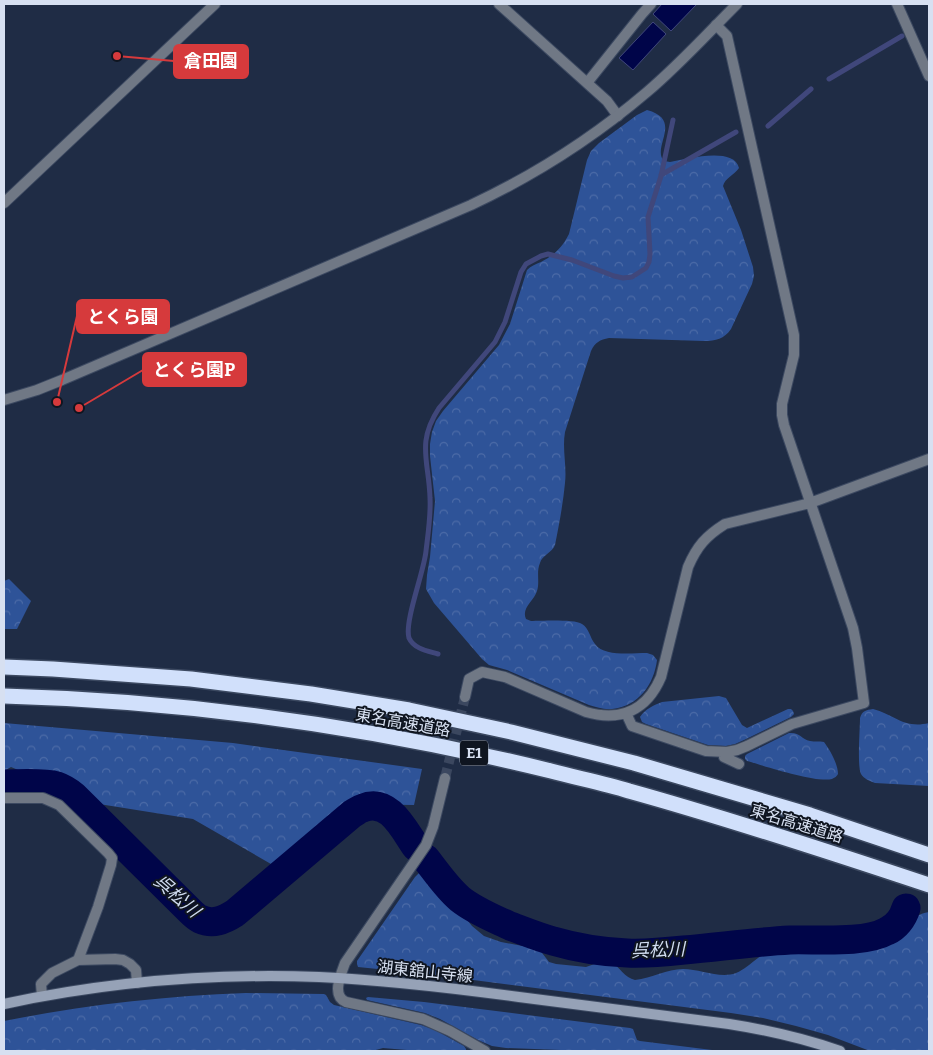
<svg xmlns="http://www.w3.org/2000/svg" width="933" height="1055" font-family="Bitter,'Noto Sans JP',serif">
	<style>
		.forest { fill: url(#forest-crowns) }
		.water { fill: #000549; stroke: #40477b }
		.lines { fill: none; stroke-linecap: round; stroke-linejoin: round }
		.stream { stroke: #40477b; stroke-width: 5 }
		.river { stroke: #000549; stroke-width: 29 }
		.minor-tunnel { stroke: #3b475f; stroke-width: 10; stroke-dasharray: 10 5; stroke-linecap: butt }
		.minor-casing { stroke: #3c4961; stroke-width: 12 }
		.tertiary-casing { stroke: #3c4961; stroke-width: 12 }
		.secondary-casing { stroke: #3c4961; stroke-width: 12 }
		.motorway-casing { stroke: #3c4961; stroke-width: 18 }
		.minor { stroke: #707885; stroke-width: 10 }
		.tertiary { stroke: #707885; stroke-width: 10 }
		.secondary { stroke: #96a2b7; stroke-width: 10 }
		.motorway { stroke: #d1e0fb; stroke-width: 15 }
		.labels { text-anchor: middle; stroke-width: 4; stroke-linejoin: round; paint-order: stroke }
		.shield { fill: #0f1520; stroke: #9ba3b2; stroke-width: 1 }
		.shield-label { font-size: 15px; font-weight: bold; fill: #d7e0f1 }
		.street-label { font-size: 16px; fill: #d7e0f1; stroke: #0f1520 }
		.water-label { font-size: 18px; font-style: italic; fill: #d0dcf0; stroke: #0f1520 }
		.leader { fill: none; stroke: #d63a3c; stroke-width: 2 }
		.callout-dot { fill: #d63a3c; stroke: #0f1520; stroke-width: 2 }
		.callout { fill: #d63a3c; stroke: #d63a3c; stroke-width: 2 }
		.callout-label { font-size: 18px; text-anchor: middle; font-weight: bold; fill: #fff }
	</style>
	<defs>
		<pattern id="forest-crowns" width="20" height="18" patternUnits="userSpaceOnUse" patternTransform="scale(1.25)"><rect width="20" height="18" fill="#2e5398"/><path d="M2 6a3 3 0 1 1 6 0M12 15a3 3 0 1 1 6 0" fill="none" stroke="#4c6ba7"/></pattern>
	</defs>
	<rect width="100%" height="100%" fill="#1f2c45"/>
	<!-- forest -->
	<path class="forest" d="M647,110c37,10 4,37 17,51l6,1c16,-3 64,-16 69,6 -5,7 -14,10 -16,18l18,44 12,37 1,9 -2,8 -21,45c-7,10 -15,12 -27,12l-95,-3c-9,2 -14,4 -18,13l-26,81c-3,17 2,34 0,51 -2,21 -6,42 -10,62 -3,8 -13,10 -15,18 -4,9 0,19 -3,28 -3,10 -16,17 -11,28l5,2c11,0 43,-2 51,3 7,4 8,14 13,20 9,13 37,9 52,9l6,2 4,5c-3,24 -18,46 -45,49 -8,1 -15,-2 -23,-4l-82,-35 -18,-5 -7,-6 -48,-56 -8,-14 1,-14 3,-18 5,-56 -5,-45v-12l2,-12 4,-11 7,-10 56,-66 11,-21 17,-54c4,-4 9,-6 14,-8 13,-7 21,-14 28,-28l18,-74 4,-9 8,-8 38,-28z
		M9,579l22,22 -14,28h-13v-48z
		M719,696l7,2 16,27 5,3 41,-19h3l2,2 1,3 -3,3 -47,23 -9,4 -9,2 -18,-1 -62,-21 -4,-2 -2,-5c5,-8 14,-12 22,-15z
		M873,709c22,6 31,20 56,14v63l-54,-3c-5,-2 -11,-4 -14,-9 -4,-8 -1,-45 -1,-56 2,-7 6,-8 13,-9z
		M4,723l229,20 189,26 -8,36 -60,-1 -83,60 -78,-45 -94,-15 -88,-37 -7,4z
		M789,733c11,-1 12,6 21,8 5,1 9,0 14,1 6,8 14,22 14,32 -2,3 -2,3 -6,5 -16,4 -67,-13 -85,-18l-2,-2v-3l2,-2z
		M420,872h6l5,3 41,51 12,10 17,6 38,7 10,13 7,2 30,3 17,-6h8c8,6 14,17 24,19 17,-2 32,-11 48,-11 17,0 37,10 53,4 8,-3 15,-10 22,-15 8,-6 17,-10 28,-12 30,-4 61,3 91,-5 20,-6 32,-26 52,-29v139h-59l-42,-16 -32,-9 -33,-8 -32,-5 -304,-39 -69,-7 -1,-3v-3l58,-84z
		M246,993l78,1 2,1 4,7 4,3 87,20 14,5 29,16 2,3v2h-47l-36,-3 -11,3h-368v-30c80,-16 160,-25 242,-28z
		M368,997l56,5 206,26 3,1 4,11 3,1 80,10h-133l-81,-3 -14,-2 -14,-6 -38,-21 -15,-6 -58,-13 -1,-2z"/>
	<!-- water -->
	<path class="water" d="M662,4h35l-26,27 -18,-17z
		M653,22l13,12 -33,36 -14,-12z"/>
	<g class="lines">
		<!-- stream -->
		<path class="stream" d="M829,79l73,-43
			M768,126l43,-37
			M661,175l75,-43
			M438,654c-10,-3 -24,-5 -29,-16 -5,-16 15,-66 17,-87 2,-17 5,-36 4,-53 -1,-37 -14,-55 9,-90l56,-66 10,-20 16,-50 5,-8 15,-8 7,-2 24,6 42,16 9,2 9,-1 14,-9 3,-6 1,-8 -2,-37 13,-41 12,-56"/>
		<!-- river -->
		<path class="river" d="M4,784c16,0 38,-2 53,2 6,2 12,6 17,10l116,115c3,3 6,6 10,8 13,6 24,1 35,-6l117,-99c4,-2 7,-5 11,-6 26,-11 41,22 53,39
			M426,859c11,14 21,29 34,40 15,12 33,19 50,27 14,5 28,11 43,15 24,7 49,11 74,12 19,1 38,-1 57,-3 35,-3 70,-8 106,-10 26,-1 74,4 97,-9 9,-4 16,-13 19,-23"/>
		<!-- minor-tunnel -->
		<path class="minor-tunnel" d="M445,778l20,-81"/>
		<!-- minor casing -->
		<g class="minor-casing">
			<path id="minor" d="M499,4l108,97 11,15
				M897,4l32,72
				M587,83l55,-69 9,-10
				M4,203l211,-199
				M465,697l4,-18 13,-7 23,5 81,35c35,10 61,-2 75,-35l27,-110c9,-21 18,-31 37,-43l85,-21 119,-44
				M626,713l6,13 74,25 21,1 10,-2 10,-4 45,-22 72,-21 -7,-55 -4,-20 -69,-203 -2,-10v-11l12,-49v-20l-67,-299 -11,-11
				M724,752v5l15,7
				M445,778l-12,49 -7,18 -81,118c-4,11 -14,33 1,39l77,17 27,12 35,20
				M4,798h39l16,7 49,48 4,5 -1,7 -13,42 -20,53
				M42,996l-1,-12 11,-11 26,-13 37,-1 8,1 7,4 6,6 1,13"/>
		</g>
		<!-- tertiary casing -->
		<g class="tertiary-casing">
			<path id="tertiary" d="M4,400l33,-10 25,-10 409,-175c64,-30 122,-67 176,-113 32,-27 60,-58 90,-88"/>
		</g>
		<!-- secondary casing -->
		<g class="secondary-casing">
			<path id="secondary" d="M4,1004c103,-22 210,-31 315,-27 67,3 133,11 200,20 70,9 140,18 210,27 38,6 74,14 111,27"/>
		</g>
		<!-- motorway casing -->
		<g class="motorway-casing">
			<path id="motorway" d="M4,667l49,2 138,10 120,15 98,16 102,22 123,31 176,52 119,40
				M4,696c183,5 368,31 547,75 26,7 52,12 78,20 101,28 201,61 300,94"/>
		</g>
		<!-- minor -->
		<use href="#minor" class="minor"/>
		<!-- tertiary -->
		<use href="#tertiary" class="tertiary"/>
		<!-- secondary -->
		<use href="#secondary" class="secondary"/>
		<!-- motorway -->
		<use href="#motorway" class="motorway"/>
	</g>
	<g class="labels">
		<!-- shield labels -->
		<rect class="shield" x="460" y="740.5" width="28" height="25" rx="4"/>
		<g class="shield-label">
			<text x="474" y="758">E1</text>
		</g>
		<!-- street labels -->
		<g class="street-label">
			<text transform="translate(403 722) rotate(10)" y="6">東名高速道路</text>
			<text transform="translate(797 823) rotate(17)" y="6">東名高速道路</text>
			<text transform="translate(425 971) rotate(6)" y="6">湖東舘山寺線</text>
		</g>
		<!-- water labels -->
		<g class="water-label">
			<text transform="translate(177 896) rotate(41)" y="6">呉松川</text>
			<text transform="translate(658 950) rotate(-2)" y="6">呉松川</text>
		</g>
	</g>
	<!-- callouts -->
	<path class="leader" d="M117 56L174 61M57 402L77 316M79 408L143 370"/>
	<g class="callout-dot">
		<circle cx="117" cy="56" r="5"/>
		<circle cx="57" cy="402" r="5"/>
		<circle cx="79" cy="408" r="5"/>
	</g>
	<g class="callout">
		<rect x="174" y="45" width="74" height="33" rx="5"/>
		<rect x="77" y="300" width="92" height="33" rx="5"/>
		<rect x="143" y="353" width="103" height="33" rx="5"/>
	</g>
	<g class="callout-label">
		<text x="211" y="67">倉田園</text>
		<text x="123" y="323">とくら園</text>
		<text x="194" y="376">とくら園P</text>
	</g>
	<!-- border -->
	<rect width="933" height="1055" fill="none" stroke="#d7e0f1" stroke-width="10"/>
</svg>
